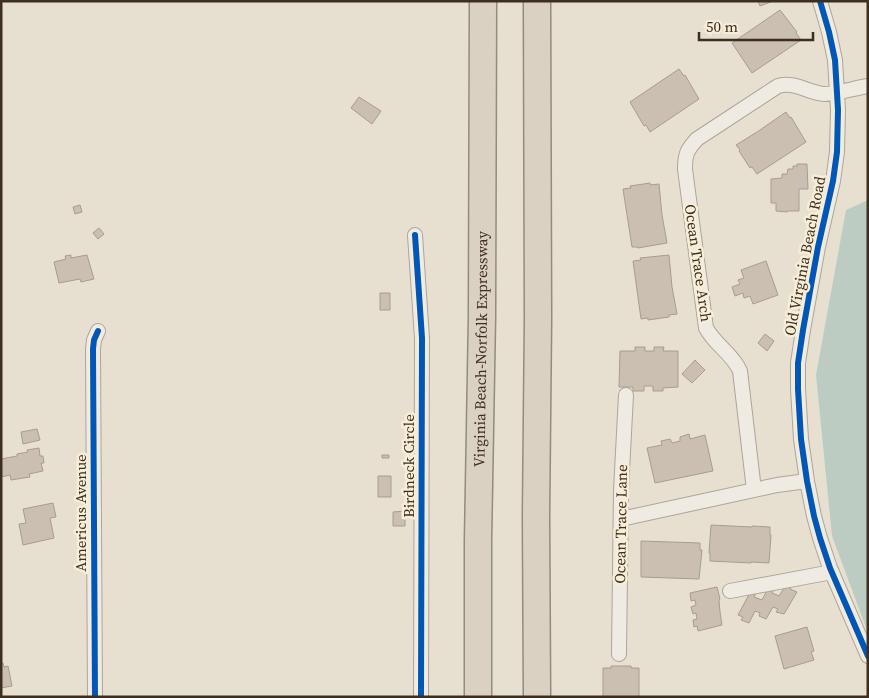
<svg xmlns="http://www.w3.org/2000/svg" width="869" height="698" font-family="'Source Serif 4',serif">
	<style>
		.water { fill: #bcccc2 }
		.building { fill: #cbbfb2; stroke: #a89c90 }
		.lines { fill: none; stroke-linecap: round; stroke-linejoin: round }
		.minor-casing { stroke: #ada599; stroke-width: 16 }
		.motorway-casing { stroke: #928b80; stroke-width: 29 }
		.minor { stroke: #efebe3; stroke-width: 14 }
		.motorway { stroke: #dad1c2; stroke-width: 26 }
		.cycleway-casing { stroke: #f7eed8; stroke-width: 9 }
		.cycleway { stroke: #0057b8; stroke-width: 6 }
		.labels { text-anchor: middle; stroke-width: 5; stroke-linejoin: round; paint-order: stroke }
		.street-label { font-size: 15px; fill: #3d2e20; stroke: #f7eed8 }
	</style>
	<rect width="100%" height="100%" fill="#e7e0d1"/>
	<!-- water -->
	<path class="water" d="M868,200v433l-36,-97 -16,-161 30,-165z"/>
	<!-- building -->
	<path class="building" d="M758,1h15l-13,5z
		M780,10l17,22 -1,1 5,7 -49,33 -20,-30z
		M679,69l5,7 1,-1 14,24 -49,33 -4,-7 -2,1 -14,-24z
		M359,97l22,14 -9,13 -21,-16z
		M786,112l4,6 1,-1 15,25 -49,32 -5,-7 -2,1 -11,-17 1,-1 -4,-5 21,-13z
		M797,164h10l1,25h-9v22h-12v1l-11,-1v-8h-5v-24l11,-1v-4h5l1,-5h5v-3h4z
		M650,183v2l9,-1 3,31 5,28 -29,5v-1h-6l-9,-58 8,-1 -1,-2z
		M80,205l2,7 -7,2 -2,-7z
		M99,228l5,6 -6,5 -5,-6z
		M71,255v3l16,-3 7,24 -13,3 -1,-3 -21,4 -5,-21 12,-3 -1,-3z
		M669,255l3,32 5,27 -8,1v2l-21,3v-2l-7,1 -8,-58 8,-1 -1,-2z
		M766,261l12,34 -25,9 -3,-8 -6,2 -1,-5 -8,3 -3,-9 8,-3 -2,-4 6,-2 -3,-8z
		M380,293h10v17h-10z
		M765,334l9,7 -7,10 -9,-8z
		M635,347h10v4h9v-4h10l-1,4h15v36l-15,1v3h-10v-5h-9v5h-11v-4h-14l1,-36h15z
		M695,360l10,10 -13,13 -10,-9z
		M37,429l3,11 -17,4 -2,-12z
		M689,434l1,5 15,-4 8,36 -58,12 -8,-35 15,-3 -1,-4 9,-2 2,4 8,-2v-4z
		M39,448l1,8h3l1,7h-3l2,8 -14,3 1,3 -19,3 -1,-5 -9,2v-18l16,-3v-2l11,-2 -1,-2z
		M382,455h7v3h-7z
		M378,476h13v21h-13z
		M53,503l3,14 -6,1 4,20 -31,7 -4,-21 7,-1 -3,-14z
		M405,511v15h-12v-14z
		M711,525l41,2v-1l18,1v8h1l-2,28 -18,-1v1l-41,-2v-8h-1z
		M641,541l59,2v7h2l-3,29 -58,-2z
		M788,582l5,1 -3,6 7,3 -13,22 -8,-2 2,-3 -5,-2 -7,12 -7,-3 1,-3 -5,-2 -6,12 -8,-3 2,-3 -5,-2 14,-26 5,2 -3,6 8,3 8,-15 5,2 -3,6 7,3z
		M717,587l3,12 -1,1 1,12 2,13 -24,6 -1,-5 -3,1 -1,-7 4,-1 -1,-6 -3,1 -2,-7 5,-2 -1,-5 -4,1 -1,-8z
		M807,627l7,24 -3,1 3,8 -30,9 -9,-33z
		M1,663h2l1,4 4,-1 4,20 -11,2z
		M611,666h20v2h8v29h-36v-29h8z"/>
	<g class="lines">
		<!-- minor casing -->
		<g class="minor-casing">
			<path id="minor" d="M820,1l9,31 6,28 3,50 -1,42 -4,29 -15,66 -15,83 -5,33v26l3,50 6,42 7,35 6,22 10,30 38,88
				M415,235l7,103 -1,359
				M754,490l-14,-119c-8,-18 -24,-25 -34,-43l-21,-159c0,-15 2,-19 12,-30l81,-53c19,-5 29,7 47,8 11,0 30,-6 43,-8
				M621,519l156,-34 30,-4
				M730,591l102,-19
				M619,654l2,-164 5,-95
				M95,697l-2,-348 1,-9 4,-9"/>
		</g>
		<!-- motorway casing -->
		<g class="motorway-casing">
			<g id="motorway">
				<path id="s1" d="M478,697v-156l4,-225 1,-315"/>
				<path d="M537,697l-1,-181 2,-197 -1,-318"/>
			</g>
		</g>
		<!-- minor -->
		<use href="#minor" class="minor"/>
		<!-- motorway -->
		<use href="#motorway" class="motorway"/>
		<!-- cycleway casing -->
		<g class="cycleway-casing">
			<path id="cycleway" d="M820,1l9,31 6,28 3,50 -1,42 -4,29 -15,66 -15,83 -5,33v26l3,50 6,42 7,35 6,22 10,30 38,88
				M415,235l7,103 -1,359
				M95,697l-2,-348 1,-9 4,-9"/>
		</g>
		<!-- cycleway -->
		<use href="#cycleway" class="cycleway"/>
	</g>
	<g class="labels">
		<!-- street labels -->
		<g class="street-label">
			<text transform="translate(805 256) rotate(-79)" y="5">Old Virginia Beach Road</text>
			<text transform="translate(698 263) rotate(82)" y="5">Ocean Trace Arch</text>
			<text dy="5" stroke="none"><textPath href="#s1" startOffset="348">Virginia Beach-Norfolk Expressway</textPath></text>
			<text transform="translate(409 466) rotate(-90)" y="5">Birdneck Circle</text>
			<text transform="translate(81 513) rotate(-90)" y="5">Americus Avenue</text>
			<text transform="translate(621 524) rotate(-89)" y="5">Ocean Trace Lane</text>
		</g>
	</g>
	<!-- border -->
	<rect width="869" height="698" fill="none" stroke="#3d2e20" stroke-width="5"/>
	<!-- scale -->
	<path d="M699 32v8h114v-8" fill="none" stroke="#3d2e20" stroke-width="2.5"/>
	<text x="706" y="32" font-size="15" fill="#3d2e20" stroke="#f7eed8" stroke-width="4" paint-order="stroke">50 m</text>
</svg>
